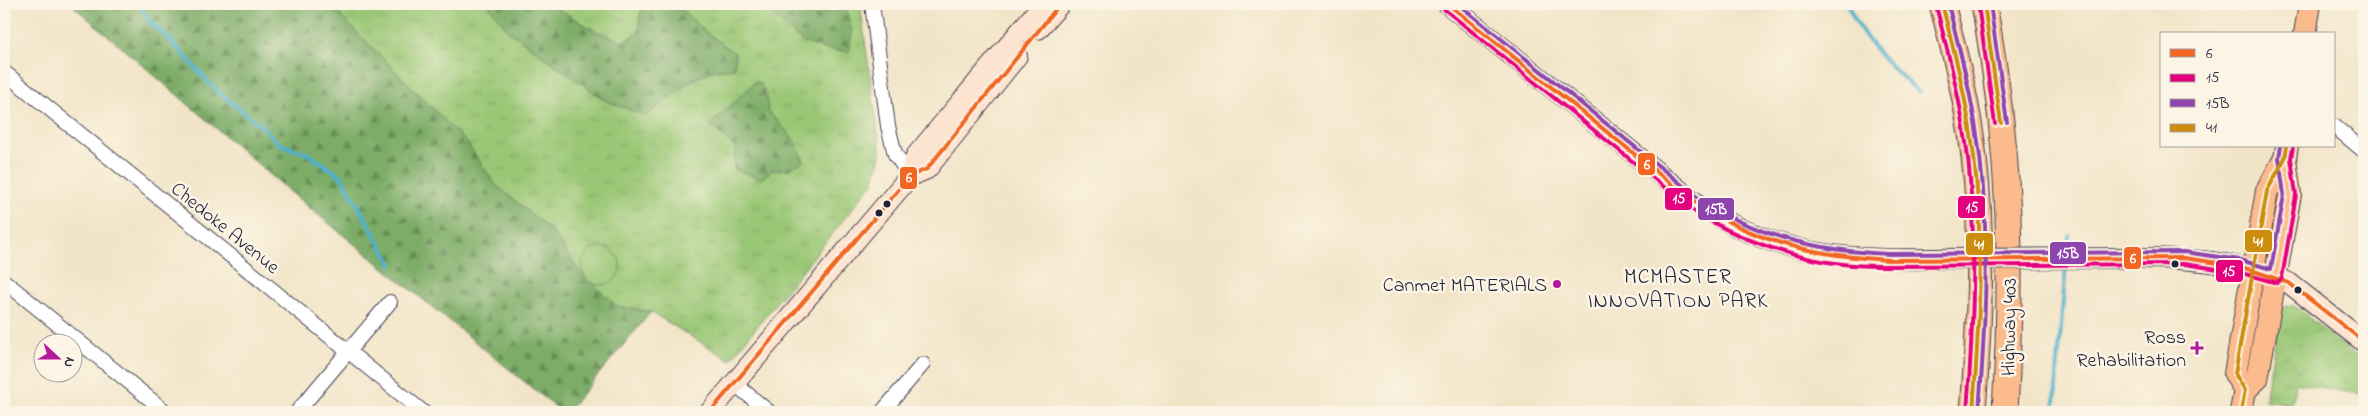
<svg xmlns="http://www.w3.org/2000/svg" width="2368" height="416" font-family="'Indie Flower',sans-serif">
	<style>
		.grass { fill: url(#grass-tufts); stroke: #5e7458 }
		.forest { fill: url(#forest-firs); stroke: #4e6750 }
		.garden { fill: #9ac775; stroke: #5e7458 }
		.lines { fill: none; stroke-linecap: round; stroke-linejoin: round }
		.stream { stroke: #4eb1cd; stroke-width: 4 }
		.street-casing { stroke: #413f50; stroke-width: 16 }
		.secondary-casing { stroke: #413f50; stroke-width: 22 }
		.primary-casing { stroke: #413f50; stroke-width: 24 }
		.highway-casing { stroke: #413f50; stroke-width: 27 }
		.street { stroke: #fff; stroke-width: 14 }
		.secondary { stroke: #fde4d1; stroke-width: 20 }
		.primary { stroke: #fbbb8c; stroke-width: 22 }
		.highway { stroke: #fbbb8c; stroke-width: 25 }
		.secondary-bridge-casing { stroke: #413f50; stroke-width: 22; stroke-linecap: butt }
		.secondary-bridge { stroke: #fde4d1; stroke-width: 20 }
		.bus-1-casing { stroke: #fcf5e5; stroke-width: 8 }
		.bus-2-casing { stroke: #fcf5e5; stroke-width: 8 }
		.bus-3-casing { stroke: #fcf5e5; stroke-width: 8 }
		.bus-4-casing { stroke: #fcf5e5; stroke-width: 8 }
		.bus-1 { stroke: #f26522; stroke-width: 4 }
		.bus-2 { stroke: #e5007d; stroke-width: 4 }
		.bus-3 { stroke: #8e44ad; stroke-width: 4 }
		.bus-4 { stroke: #cc8c0c; stroke-width: 4 }
		.bus-dot { fill: #22223b; stroke: #fcf5e5; stroke-width: 2 }
		.poi-dot { fill: #b5179e; stroke: #fcf5e5; stroke-width: 2 }
		.labels { text-anchor: middle; stroke-width: 5; stroke-linejoin: round; paint-order: stroke }
		.street-label { font-size: 20px; fill: #22223b; stroke: #fcf5e5 }
		.poi-label { font-size: 20px; fill: #22223b; stroke: #fcf5e5; text-anchor: end }
		.neighbourhood-label { font-size: 21px; letter-spacing: 1px; fill: #22223b; stroke: #fcf5e5 }
		.line-badge { stroke: #fcf5e5; stroke-width: 2 }
		.badge-label { font-size: 14px; text-anchor: middle; font-weight: bold; fill: #fff }
	</style>
	<defs>
		<pattern id="grass-tufts" width="24" height="20" patternUnits="userSpaceOnUse" patternTransform="scale(1.25)"><rect width="24" height="20" fill="#9ac775"/><path d="M3 7l-1-3M5 7V3M7 7l1-3M15 17l-1-3M17 17v-4M19 17l1-3" fill="none" stroke="#84ab66"/></pattern>
		<pattern id="forest-firs" width="22" height="20" patternUnits="userSpaceOnUse" patternTransform="scale(1.25)"><rect width="22" height="20" fill="#7bac66"/><path d="M5 1l3.5 6h-7zM16 11l3.5 6h-7z" fill="#648c55"/></pattern>
	</defs>
	<rect width="100%" height="100%" fill="#fcf5e5"/>
	<filter id="ink" filterUnits="userSpaceOnUse"><feTurbulence type="fractalNoise" baseFrequency=".02" numOctaves="2"/><feDisplacementMap in="SourceGraphic" scale="10" xChannelSelector="R" yChannelSelector="G"/><feConvolveMatrix kernelMatrix="1 2 1 2 8 2 1 2 1" color-interpolation-filters="sRGB"/></filter>
	<filter id="wash" filterUnits="userSpaceOnUse"><feTurbulence type="fractalNoise" baseFrequency=".0096" numOctaves="4" result="noise"/><feDisplacementMap in="SourceGraphic" scale="20" xChannelSelector="R" yChannelSelector="G"/><feGaussianBlur stdDeviation="1.12" result="paint"/><feColorMatrix in="noise" values="0 0 0 0 0 0 0 0 0 0 0 0 0 0 0 0 0 1.4 0 .05"/><feComposite in="paint" operator="in"/></filter>
	<g filter="url(#wash)">
		<rect width="100%" height="100%" fill="#f2e4c7"/>
		<!-- grass -->
		<path class="grass" d="M297,4h563l21,152 -8,27 -143,177 -79,-48 -38,9z
			M2287,305l7,1 70,56v33l-68,-12 -5,21 -26,-4 15,-85 2,-6z"/>
		<!-- forest -->
		<path class="forest" d="M71,4h258l138,139 28,41 57,47 28,41 37,34 34,6 -84,100h-5l-261,-211z
			M488,4h62l42,25 30,13 17,-9 1,-18 4,-11h32l31,29 28,20v15l-20,2 -23,10 -46,36 -40,-15 -98,-70z
			M761,4h84l7,28 -3,20 -24,-3 -23,-7z
			M755,82l6,2 6,14 1,13 27,30 9,20 -14,8 -18,1 -11,9 -27,-10 1,-22 -25,-22z"/>
		<!-- garden -->
		<path class="garden" d="M582 266a19 19 0 1 1 38 0a19 19 0 1 1-38 0Z"/>
		<g class="lines">
			<!-- stream -->
			<path class="stream" d="M139,4l10,17 21,19 46,50 49,39 14,15 29,10 33,22 51,89
				M1847,4c18,39 40,60 72,88
				M2067,253l2,-17
				M2054,412l12,-147"/>
		</g>
	</g>
	<g filter="url(#ink)">
		<g class="lines">
			<!-- street casing -->
			<g class="street-casing">
				<path id="street" d="M872,4l16,122 7,28 15,22
					M4,72l419,340
					M2334,126l30,25
					M4,281l162,131
					M734,383l35,29
					M297,412l93,-110
					M882,412l41,-48"/>
			</g>
			<!-- secondary casing -->
			<g class="secondary-casing">
				<path id="secondary" d="M1448,4l241,194c75,55 150,63 240,61
					M1038,29l22,-25
					M910,176l17,-7 90,-113
					M2134,258c53,0 105,3 155,25l75,59
					M710,412l200,-236 6,-20 127,-152"/>
			</g>
			<!-- primary casing -->
			<g class="primary-casing">
				<path id="primary" d="M2305,34l5,-30
					M2245,390l-10,-16 32,-183 18,-33
					M2241,412l4,-22 12,-11 33,-184 -5,-37 2,-12"/>
			</g>
			<!-- highway casing -->
			<g class="highway-casing">
				<path id="highway" d="M1942,4c13,50 26,101 32,153 10,85 5,170 -1,255
					M1984,4c11,63 20,127 23,192 4,72 2,144 -2,216"/>
			</g>
			<!-- street -->
			<use href="#street" class="street"/>
			<!-- secondary -->
			<use href="#secondary" class="secondary"/>
			<!-- primary -->
			<use href="#primary" class="primary"/>
			<!-- highway -->
			<use href="#highway" class="highway"/>
			<!-- secondary-bridge casing -->
			<g class="secondary-bridge-casing">
				<path id="secondary-bridge" d="M1929,259l205,-1"/>
			</g>
			<!-- secondary-bridge -->
			<use href="#secondary-bridge" class="secondary-bridge"/>
			<!-- bus-1 casing -->
			<g class="bus-1-casing">
				<path id="bus-1" d="M1448,4l241,194c66,45 121,57 200,62l295,-2 55,8 50,17 75,59
					M710,412l200,-236 17,-7 133,-165"/>
			</g>
			<!-- bus-2 casing -->
			<g class="bus-2-casing">
				<path id="bus-2" d="M1978,5l17,119
					M1936,6c13,50 26,100 32,152 9,84 5,169 -1,254
					M1444,9l250,202c41,27 99,48 149,53 15,2 31,2 46,2l295,-2 54,8 39,11 5,-5 14,-83 -5,-37 2,-11"/>
			</g>
			<!-- bus-3 casing -->
			<g class="bus-3-casing">
				<path id="bus-3" d="M1458,4l244,197c58,37 119,50 187,53l295,-2 56,8 31,9 13,-74 -5,-37 2,-12
					M1948,4c13,50 26,101 32,153 10,85 5,170 -1,255
					M1990,4l17,118"/>
			</g>
			<!-- bus-4 casing -->
			<g class="bus-4-casing">
				<path id="bus-4" d="M1942,4c13,50 26,101 32,153 10,85 5,170 -1,255
					M1984,4l17,119
					M2241,412l4,-22 -10,-16 32,-183 18,-33 2,-12"/>
			</g>
			<!-- bus-1 -->
			<use href="#bus-1" class="bus-1"/>
			<!-- bus-2 -->
			<use href="#bus-2" class="bus-2"/>
			<!-- bus-3 -->
			<use href="#bus-3" class="bus-3"/>
			<!-- bus-4 -->
			<use href="#bus-4" class="bus-4"/>
		</g>
	</g>
	<!-- markers -->
	<g class="bus-dot">
		<circle cx="887" cy="204" r="4.5"/>
		<circle cx="879" cy="213" r="4.5"/>
		<circle cx="2175" cy="264" r="4.5"/>
		<circle cx="2298" cy="290" r="4.5"/>
	</g>
	<g class="poi-dot">
		<circle cx="1557" cy="284" r="5"/>
		<path d="M2194.5 340.5h5v5h5v5h-5v5h-5v-5h-5v-5h5z"/>
	</g>
	<g class="labels">
		<!-- street labels -->
		<g class="street-label">
			<text transform="translate(226 227) rotate(39)" y="7">Chedoke Avenue</text>
			<text transform="translate(2008 327) rotate(-89)" y="7">Highway 403</text>
		</g>
		<!-- poi labels -->
		<g class="poi-label">
			<text x="1547" y="291">Canmet MATERIALS</text>
			<text x="2186" y="343">Ross<tspan x="2186" dy="23">Rehabilitation</tspan></text>
		</g>
		<!-- neighbourhood labels -->
		<g class="neighbourhood-label">
			<text x="1678" y="283">MCMASTER<tspan x="1678" dy="24">INNOVATION PARK</tspan></text>
		</g>
	</g>
	<g class="line-badge">
		<rect x="1637" y="152" width="19" height="24" rx="5" fill="#f26522"/>
		<rect x="899" y="166" width="19" height="24" rx="5" fill="#f26522"/>
		<rect x="1664" y="187" width="29" height="24" rx="5" fill="#e5007d"/>
		<rect x="1957" y="195" width="29" height="24" rx="5" fill="#e5007d"/>
		<rect x="1697" y="197" width="38" height="24" rx="5" fill="#8e44ad"/>
		<rect x="2244" y="229" width="29" height="24" rx="5" fill="#cc8c0c"/>
		<rect x="1965" y="232" width="29" height="24" rx="5" fill="#cc8c0c"/>
		<rect x="2049" y="241" width="38" height="24" rx="5" fill="#8e44ad"/>
		<rect x="2123" y="246" width="19" height="24" rx="5" fill="#f26522"/>
		<rect x="2215" y="259" width="29" height="24" rx="5" fill="#e5007d"/>
	</g>
	<g class="badge-label">
		<text x="1647" y="169">6</text>
		<text x="909" y="182">6</text>
		<text x="1679" y="203">15</text>
		<text x="1972" y="212">15</text>
		<text x="1716" y="214">15B</text>
		<text x="2258" y="246">41</text>
		<text x="1979" y="249">41</text>
		<text x="2068" y="258">15B</text>
		<text x="2133" y="263">6</text>
		<text x="2229" y="276">15</text>
	</g>
	<!-- margin -->
	<rect width="2368" height="416" fill="none" stroke="#fcf5e5" stroke-width="20"/>
	<!-- legend -->
	<rect x="2160" y="32" width="175" height="115" fill="#fcf5e5" stroke="#a5a1a1"/>
	<rect x="2170" y="49" width="25" height="8" fill="#f26522" stroke="#a5a1a1"/>
	<text x="2206" y="58" font-size="15" fill="#22223b">6</text>
	<rect x="2170" y="74" width="25" height="8" fill="#e5007d" stroke="#a5a1a1"/>
	<text x="2206" y="82" font-size="15" fill="#22223b">15</text>
	<rect x="2170" y="99" width="25" height="8" fill="#8e44ad" stroke="#a5a1a1"/>
	<text x="2206" y="108" font-size="15" fill="#22223b">15B</text>
	<rect x="2170" y="124" width="25" height="8" fill="#cc8c0c" stroke="#a5a1a1"/>
	<text x="2206" y="132" font-size="15" fill="#22223b">41</text>
	<!-- north arrow -->
	<g transform="translate(58 358) rotate(111)"><circle r="24" fill="#fcf5e5" stroke="#a5a1a1"/>
	<path d="M0-4L9 19L0 12L-9 19Z" fill="#b5179e"/>
	<text y="-8" font-size="14" font-weight="bold" text-anchor="middle" fill="#22223b">N</text>
	</g>
</svg>
